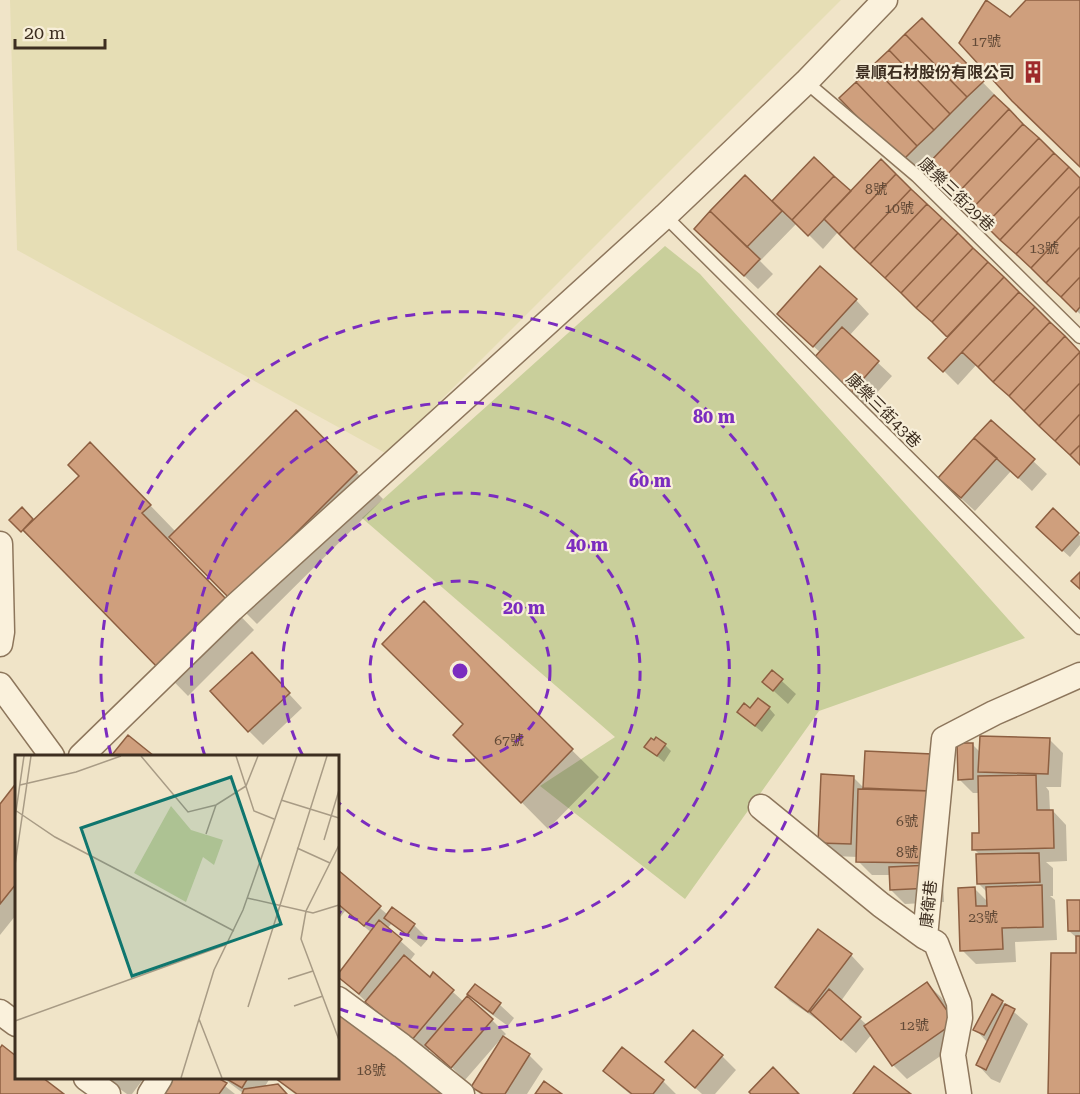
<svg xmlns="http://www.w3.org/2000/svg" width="1080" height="1094" font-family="'Roboto Serif','Noto Sans TC',serif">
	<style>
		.farmland { fill: #e6deb5 }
		.green { fill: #c9cf9b }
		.shadow { fill: #0003 }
		.building { fill: #cf9f7d; stroke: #8d5f41; stroke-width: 1.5 }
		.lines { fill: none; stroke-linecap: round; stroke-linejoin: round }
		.service-casing { stroke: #8d765c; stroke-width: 15 }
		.minor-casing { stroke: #8d765c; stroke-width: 27 }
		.service { stroke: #faf1dc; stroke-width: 12 }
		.minor { stroke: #faf1dc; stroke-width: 24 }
		.ring { fill: none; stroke: #7b2cbf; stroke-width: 3; stroke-dasharray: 10 8 }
		.labels { text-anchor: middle; stroke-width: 4.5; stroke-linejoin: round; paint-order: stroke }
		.number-label { font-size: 14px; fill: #624a37 }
		.poi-label { font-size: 16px; font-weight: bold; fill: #3d2e20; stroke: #f7eed8; text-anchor: end }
		.street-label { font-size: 16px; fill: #3d2e20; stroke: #f7eed8 }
		.inset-road { fill: none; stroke: #a89b85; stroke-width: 1.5 }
		.view { fill: #0f766e; fill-opacity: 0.15; stroke: #0f766e; stroke-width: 3 }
		.inset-edge { fill: none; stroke: #3d2e20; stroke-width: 3 }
		.centre { fill: #7b2cbf; stroke: #f7eed8; stroke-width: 3 }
		.ring-label { font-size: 18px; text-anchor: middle; font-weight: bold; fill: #7b2cbf; stroke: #f7eed8; stroke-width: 4.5; stroke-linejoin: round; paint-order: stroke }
	</style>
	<rect width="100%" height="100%" fill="#f0e4c8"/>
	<!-- farmland -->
	<path class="farmland" d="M10,0h831l-454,454 -370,-204z"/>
	<!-- green -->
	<path class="green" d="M665,246l35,28 325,364 -206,73 -134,188 -145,-113 75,-49 -253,-219z"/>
	<!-- shadow -->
	<path class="shadow" d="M922,20l74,76 -2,2 86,82v134l-139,-133 -11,-21 -15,14 -74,-76z
		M814,159l37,34 30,-32 199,191v111l-103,-99 -19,21 -14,-14 -14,-13 19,-20 -111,-106 -15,17 -26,-26 -37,38 13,13 -15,15 -48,-46 62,-40z
		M856,300l13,14 -20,22 43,40 -28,31 -36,-33 -7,-21 -28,-25z
		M296,412l87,87 -126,125 -86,-86 -3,3 86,89 -66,66 -158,-161 -1,2 -18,-17 11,-11 12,12 83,-50 59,61z
		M991,422l56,52 -15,17 -21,-20 -36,40 -21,-19z
		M1053,511l27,25v9l-10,12 -26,-23z
		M424,604l175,173 -51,52 -93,-94 10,-11z
		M265,668l37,40 -39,37 -14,-14z
		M772,672l24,22 -8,10 -24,-22z
		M769,708l6,7 -13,17 -16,-13 4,-9z
		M128,738l24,18h-39z
		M1049,739l14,14 -2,34h-15l3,4 1,20h3l13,14 1,36 -21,1 7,6v28h-3l5,4 2,40 -42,2 1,20 -40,2 -14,-14 13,-61 13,13v-9l-9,-9 1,-29 -6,-6 7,-15 -1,-41h-7l-14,-14 13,-35 9,9z
		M665,745l6,6 -7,11 -18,-15z
		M866,753l80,17 -5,108 2,2 1,22 -39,2 -14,-14v-15h-19l-14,-14v-4l-24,-1 -14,-14 33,-65 12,12z
		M15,788l1,2v125l-16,20v-129z
		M338,872l50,43 26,10 14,14 -7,8 -29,-24 -5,6 28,25 -6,8 21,17 4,-4 30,27 28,18 14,14 -4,4 27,17 14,14 -16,25h-47l-7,-8 28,-43 -2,-2 -34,39 -34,-32 -5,6 -46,-39 -42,-40 34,-42 -27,-22 -7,9z
		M1080,901v193h-31l29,-139v-16l-9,-8z
		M851,955l13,14 -23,32 26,24 60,-41 14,13 27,40 -61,42 -14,-14 -21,-31 -16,19 -31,-28 -35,-24 -13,-14z
		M476,986l24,19 14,13 -6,8 -25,-18 -14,-14z
		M1002,1002l26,22 -28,59 -9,-4 -13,-14 10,-22 -13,-14z
		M338,1014l105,80h-148l-13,-10 -7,-6h63z
		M3,1047l13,11v20h25l20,16h-61v-43z
		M622,1049l41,32 13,13h-46l-11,-9 -14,-14z
		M722,1056l14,14 -21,24h-13l-35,-32z
		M104,1078h40l-12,16h-5z
		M167,1078h48l20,16h-70z
		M223,1078h47l-6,10 22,6h-42z"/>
	<!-- building -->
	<path class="building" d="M986,0l24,17 16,-17h54v167l-68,-66 -53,-58z
		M922,18l62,63 -17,16 -62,-63z
		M905,34l62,63 -17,17 -61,-64z
		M889,50l61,64 -16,16 -62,-64z
		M872,66l62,64 -17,16 -61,-64z
		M856,82l61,64 -16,16 -62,-64z
		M994,95l15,14 -69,73 -15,-15z
		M1009,109l14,15 -68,72 -15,-14z
		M1023,124l16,14 -69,73 -15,-15z
		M1039,138l15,15 -69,72 -15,-14z
		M1054,153l15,14 -69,73 -15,-15z
		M814,157l20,19 -42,44 -20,-19z
		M881,159l15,15 -57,60 -15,-15z
		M1069,167l11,11v8l-64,68 -16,-14z
		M896,174l15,15 -57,60 -15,-15z
		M745,175l37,36 -35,36 -37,-36z
		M834,176l17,15 -43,45 -16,-16z
		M1080,186v30l-49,52 -15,-14z
		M911,189l16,15 -57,60 -16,-15z
		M927,204l15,14 -57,60 -15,-14z
		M710,211l50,48 -16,17 -50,-47z
		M1080,216v31l-34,36 -15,-15z
		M942,218l16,15 -57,60 -16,-15z
		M958,233l15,15 -57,60 -15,-15z
		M1080,247v30l-19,20 -15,-14z
		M973,248l15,14 -56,60 -16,-14z
		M988,262l16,15 -57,60 -15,-15z
		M820,266l37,33 -44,48 -36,-33z
		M1004,277l15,15 -76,80 -15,-14z
		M1080,277v30l-4,5 -15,-15z
		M1019,292l16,15 -57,60 -16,-15z
		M1035,307l15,15 -57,60 -15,-15z
		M1050,322l15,14 -56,60 -16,-14z
		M842,327l37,34 -29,33 -38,-34z
		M1065,336l15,16 -56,59 -15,-15z
		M1080,352v31l-41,43 -15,-15z
		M1080,383v31l-25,27 -16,-15z
		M296,410l61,62 -127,127 -61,-62z
		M1080,414v31l-10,10 -15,-14z
		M991,420l44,39 -17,19 -44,-40z
		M974,438l23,20 -36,40 -23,-20z
		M90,442l61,63 -9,8 87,89 -69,68 -137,-140 56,-54 -11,-11z
		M1080,445v20l-10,-10z
		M22,507l11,12 -12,13 -12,-12z
		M1053,508l26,25 -17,18 -26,-24z
		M1080,572v17l-9,-8z
		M424,601l149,148 -52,54 -68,-68 10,-11 -81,-80z
		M252,652l38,41 -42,39 -38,-41z
		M772,670l11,9 -10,12 -11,-9z
		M758,698l12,9 -15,19 -18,-14 7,-9 6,5z
		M128,735l26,21h-43z
		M980,736l70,2 -2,36 -70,-2z
		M656,737l10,7 -9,12 -13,-9 7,-9 3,2z
		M957,743h16v36l-15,1z
		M865,751l67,3 -1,37 -68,-3z
		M821,774l33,2 -3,68 -33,-1z
		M1036,775l1,35h16l1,38 -82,2v-17h7l-1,-57z
		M14,786l2,2v96l-16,20v-100z
		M858,789l72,2 -2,72 -72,-1z
		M1039,853l1,29 -63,2 -1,-30z
		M930,865l1,23 -41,2 -1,-23z
		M338,870l43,36 -17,20 -26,-22z
		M1042,885l1,42 -41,1 1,21 -43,2 -2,-63 17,-1 1,19h11l-1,-19z
		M1067,900h13v31h-12z
		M392,907l23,17 -8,11 -23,-17z
		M379,920l23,19 -43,55 -21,-17v-3z
		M818,929l34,25 -44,58 -33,-25z
		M1076,936h4v158h-32l3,-141h25z
		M404,955l26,22 3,-5 21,18 -43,51 -46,-39z
		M927,982l28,40 -63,44 -28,-40z
		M475,984l26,19 -8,11 -26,-20z
		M829,989l32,28 -20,23 -31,-28z
		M992,994l11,7 -19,34 -11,-5z
		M467,996l26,23 -42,49 -26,-23z
		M1005,1004l10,5 -29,61 -10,-5z
		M338,1012l105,80 -1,2h-145l-22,-16h63z
		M693,1030l30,25 -28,33 -30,-26z
		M503,1036l27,18 -25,40h-22l-12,-7z
		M2,1045l14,11v22h27l21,16h-64v-46z
		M622,1047l42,33 -11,14h-21l-29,-23z
		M874,1066l37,28h-58z
		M773,1067l26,27h-48l-2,-2z
		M165,1078h53l9,5 -8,11h-56z
		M225,1078h23l-6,10z
		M544,1081l18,13h-27z
		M278,1084l9,10h-45l2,-5z"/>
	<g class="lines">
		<!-- service casing -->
		<g class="service-casing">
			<path id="service" d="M806,82l111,94 163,161
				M665,216l415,412"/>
		</g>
		<!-- minor casing -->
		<g class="minor-casing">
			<path id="minor" d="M0,544l2,88 -2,12
				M0,685l52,71
				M81,756l151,-147 433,-393 141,-134 79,-82
				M761,807l120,98 44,32
				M338,999l64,47 60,48
				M0,1012l16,12
				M86,1078l22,16
				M150,1094l10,-16
				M959,1094l-6,-39 7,-37 -1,-15 -23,-60 -11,-6 19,-198 50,-26 86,-38"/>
		</g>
		<!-- service -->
		<use href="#service" class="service"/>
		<!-- minor -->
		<use href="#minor" class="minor"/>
	</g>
	<!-- distance rings -->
	<g class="ring">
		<circle cx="460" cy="671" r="90"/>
		<path d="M303 756A179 179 0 1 1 338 802"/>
		<path d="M205 756A269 269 0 1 1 338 911"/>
		<path d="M111 755A359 359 0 1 1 340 1009"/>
	</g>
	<!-- icons -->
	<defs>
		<g id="building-bare" transform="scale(1.8)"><path d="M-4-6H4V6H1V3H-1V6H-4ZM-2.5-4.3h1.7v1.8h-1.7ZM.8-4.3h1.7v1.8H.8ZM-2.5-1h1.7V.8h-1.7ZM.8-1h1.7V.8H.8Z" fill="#9e2a2b" stroke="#f7eed8" stroke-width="2.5" paint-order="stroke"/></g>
	</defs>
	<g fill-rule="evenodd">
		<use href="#building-bare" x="1033" y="72"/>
	</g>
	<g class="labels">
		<!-- number labels -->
		<g class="number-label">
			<text x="986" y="46">17號</text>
			<text x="876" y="194">8號</text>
			<text x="899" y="213">10號</text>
			<text x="1044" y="253">13號</text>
			<text x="509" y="745">67號</text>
			<text x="907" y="826">6號</text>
			<text x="907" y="857">8號</text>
			<text x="983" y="922">23號</text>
			<text x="914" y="1030">12號</text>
			<text x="371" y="1075">18號</text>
		</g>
		<!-- poi labels -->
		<g class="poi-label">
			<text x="1015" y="78">景順石材股份有限公司</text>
		</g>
		<!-- street labels -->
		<g class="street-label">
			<text transform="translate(957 194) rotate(44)" y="6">康樂三街29巷</text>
			<text transform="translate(884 410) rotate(45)" y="6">康樂三街43巷</text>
			<text transform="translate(928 904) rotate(-84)" y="6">康衛巷</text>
		</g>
	</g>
	<!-- overview -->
	<g transform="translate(15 755)">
		<rect width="324" height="324" fill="#f0e4c8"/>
		<path d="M156,51l20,24 32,10 -9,25 -11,-8 -17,45 -52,-29z" fill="#c9cf9b"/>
		<path class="inset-road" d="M126,1l47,56 28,-7 30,-19M221,1l18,55 20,8M5,30l56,-13 45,-16M231,31l12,-30M266,45l58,18M0,55l40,27 179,94M0,63l9,-62M191,79l10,-29M309,85l15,-50M324,90l-33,66 -5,28 38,101M282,93l33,15M0,110l16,-109M232,143l66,15 26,-8M273,224l25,-8M279,251l29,-10M233,252l79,-251M184,264l23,59M0,266l210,-76M166,323l33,-108 29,-60 54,-154"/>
		<path class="view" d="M216,22l50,147 -149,52 -51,-148z"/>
		<rect width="324" height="324" class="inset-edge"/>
	</g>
	<circle cx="460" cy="671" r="9" class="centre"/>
	<g class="ring-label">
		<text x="714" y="423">80 m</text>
		<text x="650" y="487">60 m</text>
		<text x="587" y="551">40 m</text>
		<text x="524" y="614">20 m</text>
	</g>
	<!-- scale -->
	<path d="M15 39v9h90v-9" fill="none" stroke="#3d2e20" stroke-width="3"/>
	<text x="24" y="39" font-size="18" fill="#3d2e20" stroke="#f7eed8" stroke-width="4.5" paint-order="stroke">20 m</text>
</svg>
